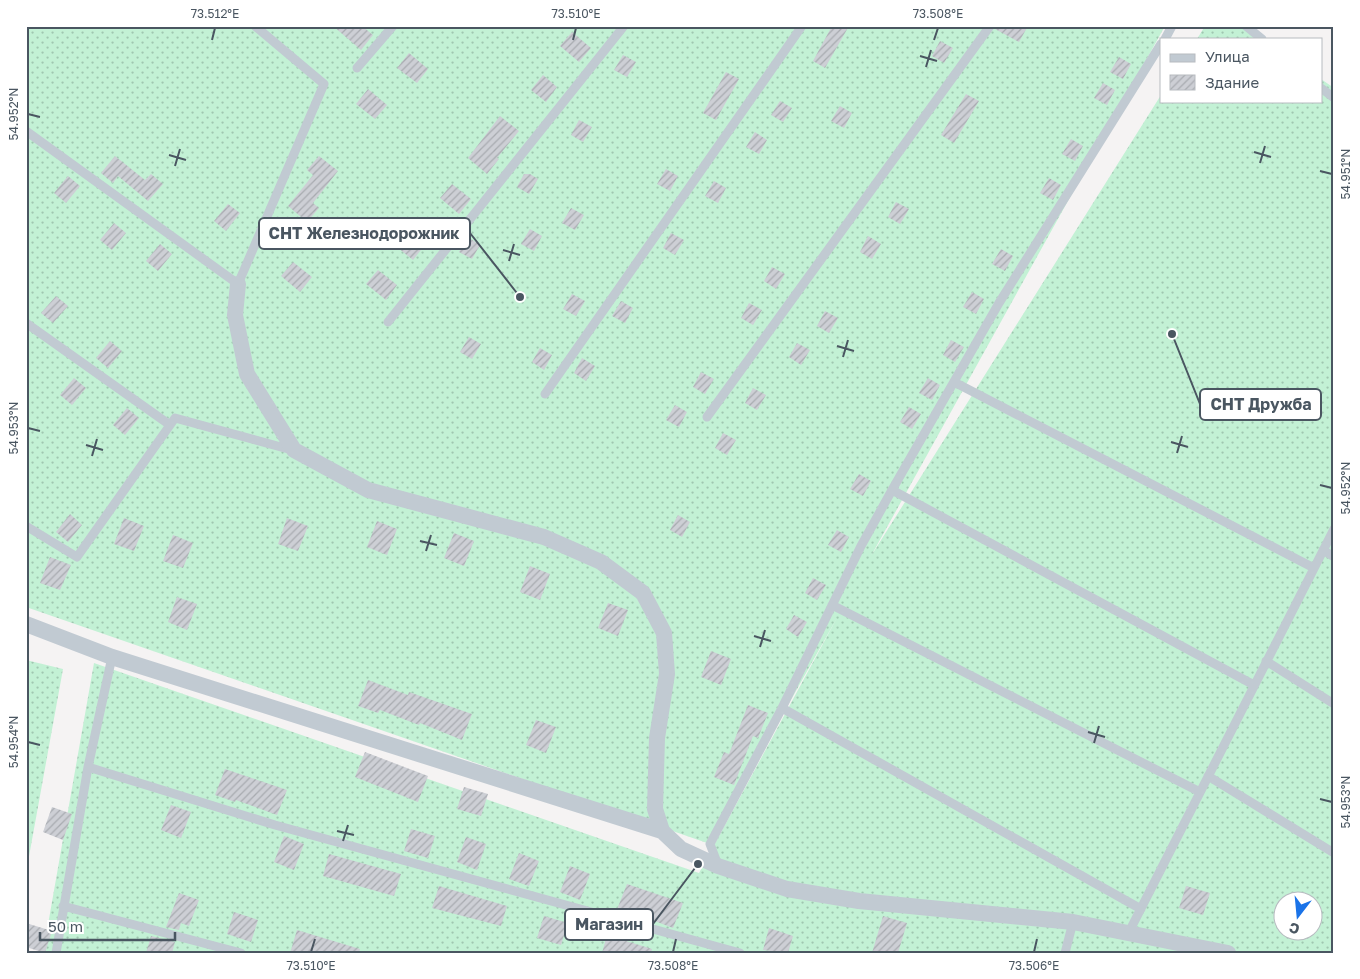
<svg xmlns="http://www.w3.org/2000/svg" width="1360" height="979" font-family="'Golos Text',sans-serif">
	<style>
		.garden { fill: url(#garden-dots); fill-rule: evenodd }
		.building { fill: url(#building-hatch) }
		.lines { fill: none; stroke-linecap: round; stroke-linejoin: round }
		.service { stroke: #c1cad2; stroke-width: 9 }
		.minor { stroke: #c1cad2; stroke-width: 16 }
		.ticks { fill: none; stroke: #4a5661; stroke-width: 2 }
		.leader { fill: none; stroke: #4a5661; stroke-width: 2 }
		.callout-dot { fill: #4a5661; stroke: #fff; stroke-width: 2 }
		.callout { fill: #fff; stroke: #4a5661; stroke-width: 2 }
		.callout-label { font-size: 16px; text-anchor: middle; font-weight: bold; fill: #4a5661 }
		.neatline { fill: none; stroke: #4a5661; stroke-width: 2 }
		.ticks-label { font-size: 12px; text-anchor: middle; fill: #4a5661 }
	</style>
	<defs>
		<pattern id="garden-dots" width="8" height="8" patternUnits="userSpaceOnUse" patternTransform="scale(1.25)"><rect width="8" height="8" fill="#c3f1d5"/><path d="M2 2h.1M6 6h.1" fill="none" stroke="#a0c6b0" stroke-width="1.8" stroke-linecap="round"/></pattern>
		<pattern id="building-hatch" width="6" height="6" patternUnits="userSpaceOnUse" patternTransform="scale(1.25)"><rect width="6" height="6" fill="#cdcfd5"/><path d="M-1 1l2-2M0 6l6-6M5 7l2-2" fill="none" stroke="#a8abb0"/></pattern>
	</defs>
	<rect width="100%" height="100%" fill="#f5f3f3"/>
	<!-- garden -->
	<path class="garden" d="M26,26h1139l-294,530 290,-461v6h160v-22l13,9v865h-1291l51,-290 605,210 139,-257 -128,228 -684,-237zM1282,902h30v30h-30z
		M1205,26h44l17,13h-69z
		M26,660l37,9 -37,204z"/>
	<!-- building -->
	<path class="building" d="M333,26h29l11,9 -12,15z
		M832,26h17l-24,42 -12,-7z
		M996,26h32l-9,16 -24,-13z
		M572,32l19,16 -12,14 -19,-16z
		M940,41l13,7 -9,15 -12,-7z
		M409,53l19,16 -11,14 -20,-15z
		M623,55l13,7 -9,15 -13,-7z
		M1119,57l12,7 -8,15 -13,-7z
		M726,72l13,7 -23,41 -13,-7z
		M543,75l14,12 -11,15 -15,-12z
		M1103,83l12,7 -8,15 -13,-7z
		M368,89l19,16 -12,14 -19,-15z
		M966,94l13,7 -25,42 -13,-8z
		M780,101l12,7 -9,14 -12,-7z
		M840,106l12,7 -8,15 -13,-7z
		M500,116l19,15 -22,27 2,1 -12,15 -19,-16z
		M579,120l13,7 -9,15 -12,-7z
		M755,132l12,8 -8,14 -13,-7z
		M1071,139l12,7 -8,15 -13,-7z
		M115,156l30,24 6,-6 12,10 -15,17 -30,-25 -5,7 -12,-10z
		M319,156l19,15 -25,32 6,5 -12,14 -19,-16 25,-31 -6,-5z
		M666,169l12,7 -8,15 -13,-7z
		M524,174h6l8,5 -9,15 -12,-7z
		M68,176l12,10 -14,17 -12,-10z
		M1049,178l12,7 -8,15 -13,-7z
		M714,181l12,7 -8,15 -13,-7z
		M452,184l19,15 -12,15 -19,-16z
		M896,202l13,7 -9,15 -12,-7z
		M228,204l12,9 -14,18 -12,-10z
		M571,208l13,7 -9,15 -13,-7z
		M114,223l12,10 -14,17 -12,-10z
		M530,229l12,7 -8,15 -13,-7z
		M405,230l19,16 -11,14 -20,-16z
		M671,233l13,7 -9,15 -12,-7z
		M868,236l13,8 -9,15 -12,-7z
		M468,237l12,8 -8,14 -13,-7z
		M160,244l12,10 -14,17 -12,-10z
		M1001,249l12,7 -8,15 -13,-7z
		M293,262l19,15 -12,15 -19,-16z
		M772,267l13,7 -9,15 -12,-8z
		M378,270l19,15 -11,15 -20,-16z
		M972,292l12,7 -8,15 -13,-7z
		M572,294l13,7 -9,15 -13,-7z
		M56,296l12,10 -15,17 -12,-10z
		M621,301l12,7 -8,15 -13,-7z
		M749,303l13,7 -9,15 -12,-7z
		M825,311l13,7 -9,15 -12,-7z
		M469,337l12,7 -9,15 -12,-7z
		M951,340l13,7 -9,15 -12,-7z
		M110,341l12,10 -14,17 -12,-10z
		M797,343l13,7 -9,15 -12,-8z
		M540,348l12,7 -8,15 -12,-8z
		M582,358l13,8 -9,15 -12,-8z
		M701,372l13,7 -9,15 -12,-7z
		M74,378l12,10 -14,17 -12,-10z
		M928,378l12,7 -8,15 -13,-7z
		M753,388l13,7 -9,15 -12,-7z
		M675,405l12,7 -8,15 -13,-7z
		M909,407l12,7 -9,15 -12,-7z
		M127,408l12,10 -14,17 -12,-10z
		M723,433l13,7 -9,15 -12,-7z
		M859,474l12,7 -8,15 -13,-7z
		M70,514l12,11 -14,17 -12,-10z
		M678,515l12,7 -8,15 -12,-7z
		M124,518l20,8 -10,25 -20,-7z
		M287,518l21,8 -10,25 -20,-7z
		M377,521l20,8 -10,26 -20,-8z
		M837,530l12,7 -8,15 -13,-7z
		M454,533l20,8 -10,25 -20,-8z
		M173,535l20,8 -10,25 -20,-7z
		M50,557l21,8 -11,25 -20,-7z
		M530,566l20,8 -10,26 -20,-8z
		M813,578l13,7 -9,15 -12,-7z
		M177,597l20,7 -10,26 -19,-8z
		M608,603l20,7 -10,26 -20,-8z
		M794,615l13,7 -9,15 -12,-8z
		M711,651l20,8 -10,26 -20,-8z
		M368,680l40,15 1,-3 63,22 -10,26 -42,-17 -1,2 -39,-15 -2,3 -20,-7z
		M748,705l20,8 -10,25 -5,-2 -19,49 -20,-8 10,-25 5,2z
		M536,720l20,7 -10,26 -20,-8z
		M365,752l63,24 -10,26 -63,-25z
		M225,769l62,21 -10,25 -41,-15 -1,2 -20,-7z
		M464,787l24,7 -7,22 -24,-7z
		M171,805l20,7 -10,26 -20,-8z
		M52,807l20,7 -9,26 -20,-8z
		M411,829l24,7 -7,22 -24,-7z
		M284,836l20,8 -10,26 -20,-8z
		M466,837l20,7 -9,26 -20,-8z
		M519,853l20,8 -10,25 -20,-7z
		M329,854l72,20 -7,22 -71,-20z
		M570,866l20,8 -10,26 -20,-8z
		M627,884l56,19 -10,25 -34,-13 -1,3 -22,-6z
		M439,886l68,20 -6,20 -69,-18z
		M1186,886l24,7 -7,22 -24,-7z
		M179,893l20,7 -10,26 -8,-3 -2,7 -13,-3z
		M234,912l24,8 -7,22 -24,-8z
		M544,916l24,7 -7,22 -24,-7z
		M883,916l24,7 -9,30h-26z
		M26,923l26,8 -7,22 -19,-6z
		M769,928l24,8 -5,17 -25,-3z
		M297,930l63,19 -1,4h-69z
		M607,935l45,14 -1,4h-49z
		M151,936l24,6 -3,11h-26z"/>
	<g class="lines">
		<!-- service -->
		<path class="service" d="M1246,26l16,13
			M1165,39l7,-13
			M357,68l36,-42
			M1321,88l13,10
			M26,131l212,153 86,-200 -69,-58
			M388,322l236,-296
			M26,323l144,102
			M954,382l360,186
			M545,394l257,-368
			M707,417l283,-391
			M892,490l362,195
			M26,526l51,31 98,-139 117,32
			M1323,550l11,7
			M832,605l368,187
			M1266,661l68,43
			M782,708l359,201
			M88,767l187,58 465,128
			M1208,776l126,77
			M718,865l-8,-21 72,-136 79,-162 31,-56 107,-187 162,-259
			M63,906l178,47
			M1129,932l205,-403
			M56,953l32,-186 24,-110
			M1065,953l8,-31"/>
		<!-- minor -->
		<path class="minor" d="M238,284l-3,31 12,59 47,76 74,40 176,47 57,25 42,31 21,40 3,41 -10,64 -2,71 7,22 19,18 37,17 69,23 72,12 214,21 155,31
			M26,624l86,33 550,174"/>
	</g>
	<!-- ticks -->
	<path class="ticks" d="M212,40l3,-12M573,40l3,-12M934,40l4,-12M920,56l17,5M926,67l5,-17M28,114l12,3M1254,152l17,5M169,155l17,5M1260,163l5,-17M175,166l5,-17M1320,171l12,3M503,250l17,5M509,261l5,-17M837,346l17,5M843,357l5,-17M28,428l12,3M1171,442l17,5M86,445l17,5M1177,453l5,-17M92,456l5,-17M1320,485l12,3M420,541l17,4M426,551l5,-16M754,636l17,5M760,647l5,-17M1088,732l17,5M28,742l12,3M1094,743l5,-17M1320,799l12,3M337,831l17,4M343,841l5,-16M311,952l4,-13M673,952l3,-13M1034,952l3,-13"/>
	<!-- callouts -->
	<path class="leader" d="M520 297L470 233M1172 334L1200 404M698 864L653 924"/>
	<g class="callout-dot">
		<circle cx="520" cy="297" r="5"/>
		<circle cx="1172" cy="334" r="5"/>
		<circle cx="698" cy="864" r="5"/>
	</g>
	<g class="callout">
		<rect x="259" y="218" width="211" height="31" rx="5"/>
		<rect x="1200" y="389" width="121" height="31" rx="5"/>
		<rect x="565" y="909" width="88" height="31" rx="5"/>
	</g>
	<g class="callout-label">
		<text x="364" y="239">СНТ Железнодорожник</text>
		<text x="1261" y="410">СНТ Дружба</text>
		<text x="609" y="930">Магазин</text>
	</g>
	<!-- border -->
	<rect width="1360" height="979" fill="none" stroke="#ffffff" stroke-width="55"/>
	<!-- legend -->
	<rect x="1160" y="38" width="162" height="65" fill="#ffffff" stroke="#b7bbc0"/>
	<rect x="1170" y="54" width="25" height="8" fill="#c1cad2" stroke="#b7bbc0"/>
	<text x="1205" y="62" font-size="15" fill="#4a5661">Улица</text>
	<rect x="1170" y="75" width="25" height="15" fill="url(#building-hatch)" stroke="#b7bbc0"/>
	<text x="1205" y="88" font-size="15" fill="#4a5661">Здание</text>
	<!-- north arrow -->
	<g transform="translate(1298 916) rotate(196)"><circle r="24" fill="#ffffff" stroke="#b7bbc0"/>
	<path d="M0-4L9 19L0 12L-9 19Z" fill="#1a73e8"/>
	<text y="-8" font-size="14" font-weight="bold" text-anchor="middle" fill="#4a5661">С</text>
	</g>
	<!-- scale -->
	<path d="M40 932v8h135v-8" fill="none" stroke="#4a5661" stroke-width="2.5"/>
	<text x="48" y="932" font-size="15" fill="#4a5661" stroke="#ffffff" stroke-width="4" paint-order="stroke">50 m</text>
	<rect x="28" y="28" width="1304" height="924" class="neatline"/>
	<g class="ticks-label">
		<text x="215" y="18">73.512°E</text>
		<text x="576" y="18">73.510°E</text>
		<text x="938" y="18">73.508°E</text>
		<text transform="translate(14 114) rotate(-90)" y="4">54.952°N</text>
		<text transform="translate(1346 174) rotate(-90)" y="4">54.951°N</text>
		<text transform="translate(14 428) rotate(-90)" y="4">54.953°N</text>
		<text transform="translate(1346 488) rotate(-90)" y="4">54.952°N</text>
		<text transform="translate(14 742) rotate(-90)" y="4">54.954°N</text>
		<text transform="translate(1346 802) rotate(-90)" y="4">54.953°N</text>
		<text x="311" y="970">73.510°E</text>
		<text x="673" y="970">73.508°E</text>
		<text x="1034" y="970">73.506°E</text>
	</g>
</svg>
